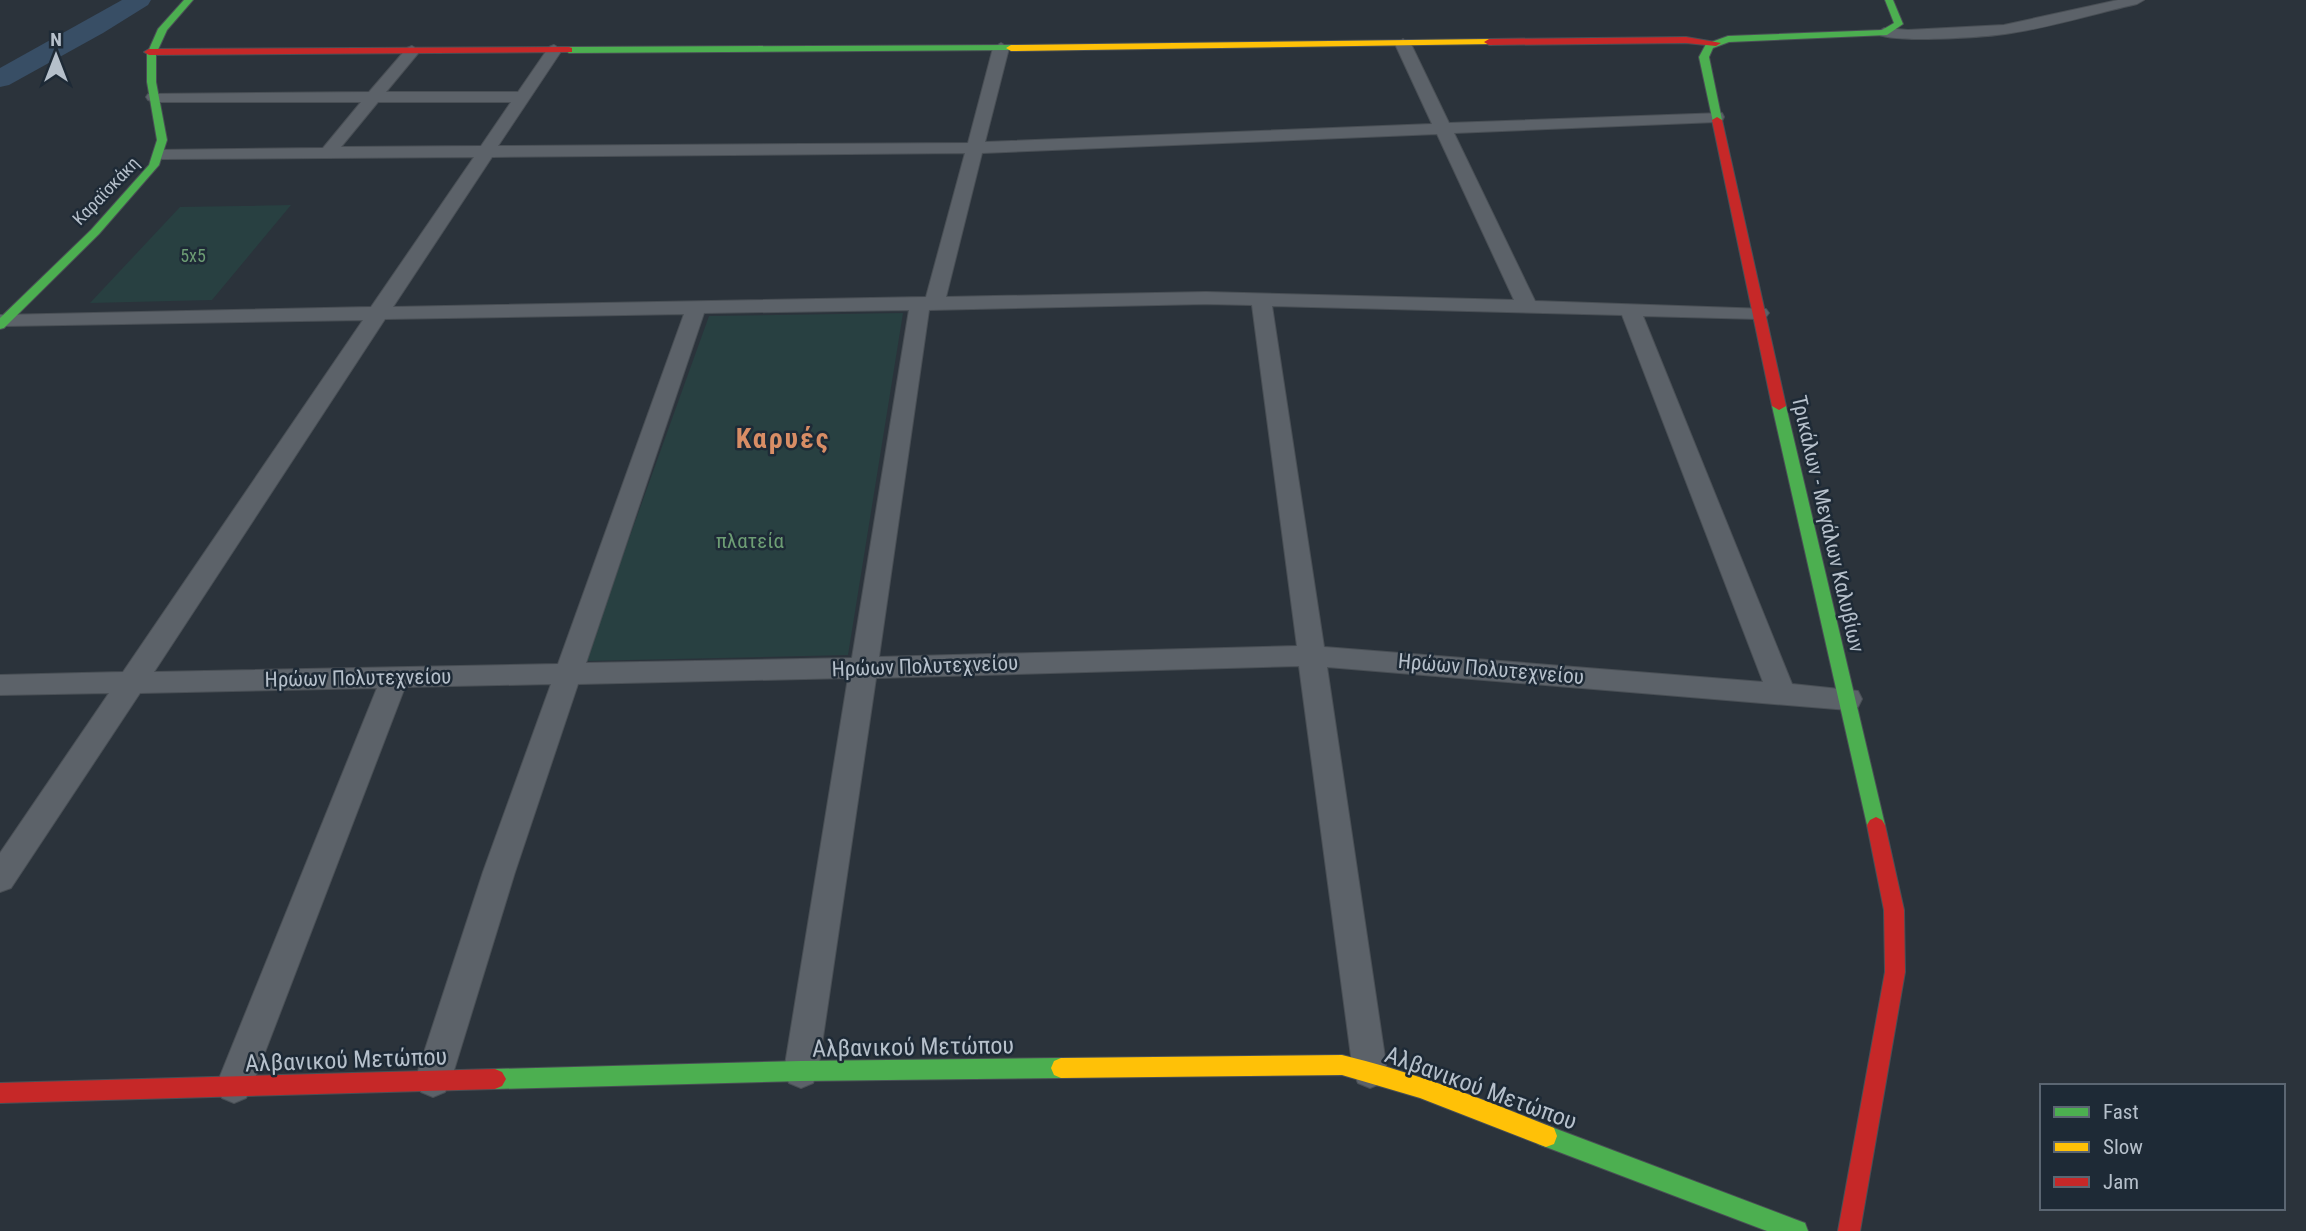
<svg xmlns="http://www.w3.org/2000/svg" width="2306" height="1231" font-family="'Roboto Condensed',sans-serif">
	<style>
		.green { fill: #284041 }
		.lines { fill: none; stroke-linecap: round; stroke-linejoin: round }
		.river { fill: #384e65; fill-rule: evenodd }
		.street-casing { stroke: #494f55; stroke-width: 2 }
		.fast-casing { stroke: #494f55; stroke-width: 2 }
		.slow-casing { stroke: #494f55; stroke-width: 2 }
		.jam-casing { stroke: #494f55; stroke-width: 2 }
		.street { fill: #5c6269; fill-rule: evenodd }
		.fast { fill: #4caf50; fill-rule: evenodd }
		.slow { fill: #ffc107; fill-rule: evenodd }
		.jam { fill: #c62828; fill-rule: evenodd }
		.labels { text-anchor: middle; stroke-width: 5; stroke-linejoin: round; paint-order: stroke }
		.far-street-label { font-size: 18px; fill: #b6c0cb; stroke: #1e2a36 }
		.far-park-label { font-size: 18px; fill: #6d9d74; stroke: #1e2a36 }
		.street-label { font-size: 21px; fill: #b6c0cb; stroke: #1e2a36 }
		.park-label { font-size: 21px; fill: #6d9d74; stroke: #1e2a36 }
		.near-street-label { font-size: 24px; fill: #b6c0cb; stroke: #1e2a36 }
		.district-label { font-size: 28px; font-weight: bold; letter-spacing: 2px; fill: #d88d65; stroke: #1e2a36 }
	</style>
	<rect width="100%" height="100%" fill="#2b333b"/>
	<!-- green -->
	<path class="green" d="M291,205l-79,95 -122,3 90,-96z
		M903,313l-55,342 -263,6 124,-345z"/>
	<g class="lines">
		<!-- river -->
		<path class="river" d="M122,0h29l-3,5 -45,28 -94,52 -9,2v-19z"/>
		<!-- street casing -->
		<g class="street-casing">
			<path id="street" d="M2118,0h26l-7,4c-44,10 -88,24 -132,30 -20,3 -117,10 -129,-1l8,-5 24,2 96,-5z
				M1403,39l8,5 38,79 273,-10 2,4 -2,4 -6,1 -262,11 81,168 231,8 3,4 -3,4 -7,2 -116,-3 149,368 66,7 4,8 -4,8 -10,3 -521,-43 60,404 -5,12 -12,5 -12,-5 -5,-12 -54,-405 -423,12 -58,393 -5,12 -12,5 -12,-5 -5,-12 64,-393 -270,6 -63,188 -64,208 -6,12 -12,5 -12,-5 -6,-12 68,-208 68,-188 -146,3 -153,399 -6,12 -12,5 -12,-5 -6,-12 161,-398 -237,5 -129,195 -11,4v-39l109,-160 -109,2v-20l123,-3 240,-352 -358,6 -5,-1v-10l371,-8 103,-150 -312,2 -6,-1 -3,-4 3,-4 167,-2 38,-46h-207l-6,-2 -2,-3 2,-3 221,-2 38,-44 5,-2 8,5 -34,41h132l31,-45 5,-2 8,5 -64,96 470,-3 25,-95 8,-5 8,5 -24,94 447,-18 -37,-80zM378,102h133l-30,44 -140,1zM1437,134l77,166 -308,-8 -260,5 36,-144zM965,153l-39,144 -533,10 99,-150zM1206,304l46,1 45,341 -418,11 50,-347zM1272,306l350,9 141,367 -439,-35zM909,310l-57,348 -266,5 118,-350zM684,314l-126,350 -404,8 231,-353z"/>
		</g>
		<!-- fast casing -->
		<g class="fast-casing">
			<path id="fast" d="M184,0h9l-26,30 -11,24v28l11,58 -8,25 -60,69 -95,94 -4,1v-11l91,-88 58,-65 8,-25 -10,-58v-28l11,-25z
				M1885,0h8l10,24 -16,11 -158,7 -16,6 -4,9 13,63 -9,2 -14,-65 7,-13 22,-8 154,-6 12,-7z
				M1011,45l3,1v4l-445,3 -5,-3 5,-3z
				M1779,402l7,4 99,419 -3,5 -6,3 -6,-3 -3,-5 -95,-419z
				M1061,1058l7,3 3,7 -3,7 -7,3 -260,3 -306,8 -7,-3 -4,-7 4,-7 7,-3 306,-8z
				M1546,1125l251,95 8,3 3,8h-41l-221,-84 -8,-3 -3,-8 3,-8z"/>
		</g>
		<!-- slow casing -->
		<g class="slow-casing">
			<path id="slow" d="M1489,39l5,3 -2,2 -481,7 -5,-3 5,-3z
				M1342,1055c73,17 143,45 212,73l3,8 -3,8 -8,3 -126,-49 -78,-23 -281,3 -7,-3 -3,-7 3,-7 7,-3z"/>
		</g>
		<!-- jam casing -->
		<g class="jam-casing">
			<path id="jam" d="M1686,37l35,6 -5,3 -30,-3 -197,2 -5,-3 5,-3z
				M569,47l3,1v4l-423,3 -5,-3 5,-3z
				M1717,117l5,3 64,286 -7,4 -7,-4 -60,-286z
				M1876,817l6,3 3,5 19,85 1,62 -45,259h-22l47,-259 -1,-62 -17,-85 3,-5z
				M495,1069l7,3 4,7 -4,7 -7,3 -495,14v-20z"/>
		</g>
		<!-- street -->
		<use href="#street" class="street"/>
		<!-- fast -->
		<use href="#fast" class="fast"/>
		<!-- slow -->
		<use href="#slow" class="slow"/>
		<!-- jam -->
		<use href="#jam" class="jam"/>
	</g>
	<g class="labels">
		<!-- far-street labels -->
		<g class="far-street-label">
			<text transform="translate(106 191) rotate(-46)" y="6">Καραϊσκάκη</text>
		</g>
		<!-- far-park labels -->
		<g class="far-park-label">
			<text x="193" y="262">5x5</text>
		</g>
		<!-- street labels -->
		<g class="street-label">
			<text transform="translate(1828 524) rotate(77)" y="7">Τρικάλων - Μεγάλων Καλυβίων</text>
			<text transform="translate(925 666) rotate(-2)" y="7">Ηρώων Πολυτεχνείου</text>
			<text transform="translate(1491 669) rotate(5)" y="7">Ηρώων Πολυτεχνείου</text>
			<text transform="translate(358 678) rotate(-1)" y="7">Ηρώων Πολυτεχνείου</text>
		</g>
		<!-- park labels -->
		<g class="park-label">
			<text x="750" y="548">πλατεία</text>
		</g>
		<!-- near-street labels -->
		<g class="near-street-label">
			<text transform="translate(913 1047) rotate(-1)" y="8">Αλβανικού Μετώπου</text>
			<text transform="translate(346 1060) rotate(-2)" y="8">Αλβανικού Μετώπου</text>
			<text transform="translate(1481 1088) rotate(20)" y="8">Αλβανικού Μετώπου</text>
		</g>
		<!-- district labels -->
		<g class="district-label">
			<text x="783" y="448">Καρυές</text>
		</g>
	</g>
	<!-- legend -->
	<rect x="2040" y="1084" width="245" height="126" fill="#1e2a36" stroke="#5b6672" stroke-width="2"/>
	<rect x="2054" y="1107" width="35" height="10" fill="#4caf50" stroke="#5b6672" stroke-width="2"/>
	<text x="2103" y="1119" font-size="21" fill="#b6c0cb">Fast</text>
	<rect x="2054" y="1142" width="35" height="10" fill="#ffc107" stroke="#5b6672" stroke-width="2"/>
	<text x="2103" y="1154" font-size="21" fill="#b6c0cb">Slow</text>
	<rect x="2054" y="1177" width="35" height="10" fill="#c62828" stroke="#5b6672" stroke-width="2"/>
	<text x="2103" y="1189" font-size="21" fill="#b6c0cb">Jam</text>
	<!-- north arrow -->
	<g transform="translate(56 56)" stroke="#1e2a36" stroke-width="5" paint-order="stroke">
	<path d="M0-5L12 26L0 18L-12 26Z" fill="#b6c0cb"/>
	<text y="-10" font-size="19" font-weight="bold" text-anchor="middle" fill="#b6c0cb">N</text>
	</g>
</svg>
